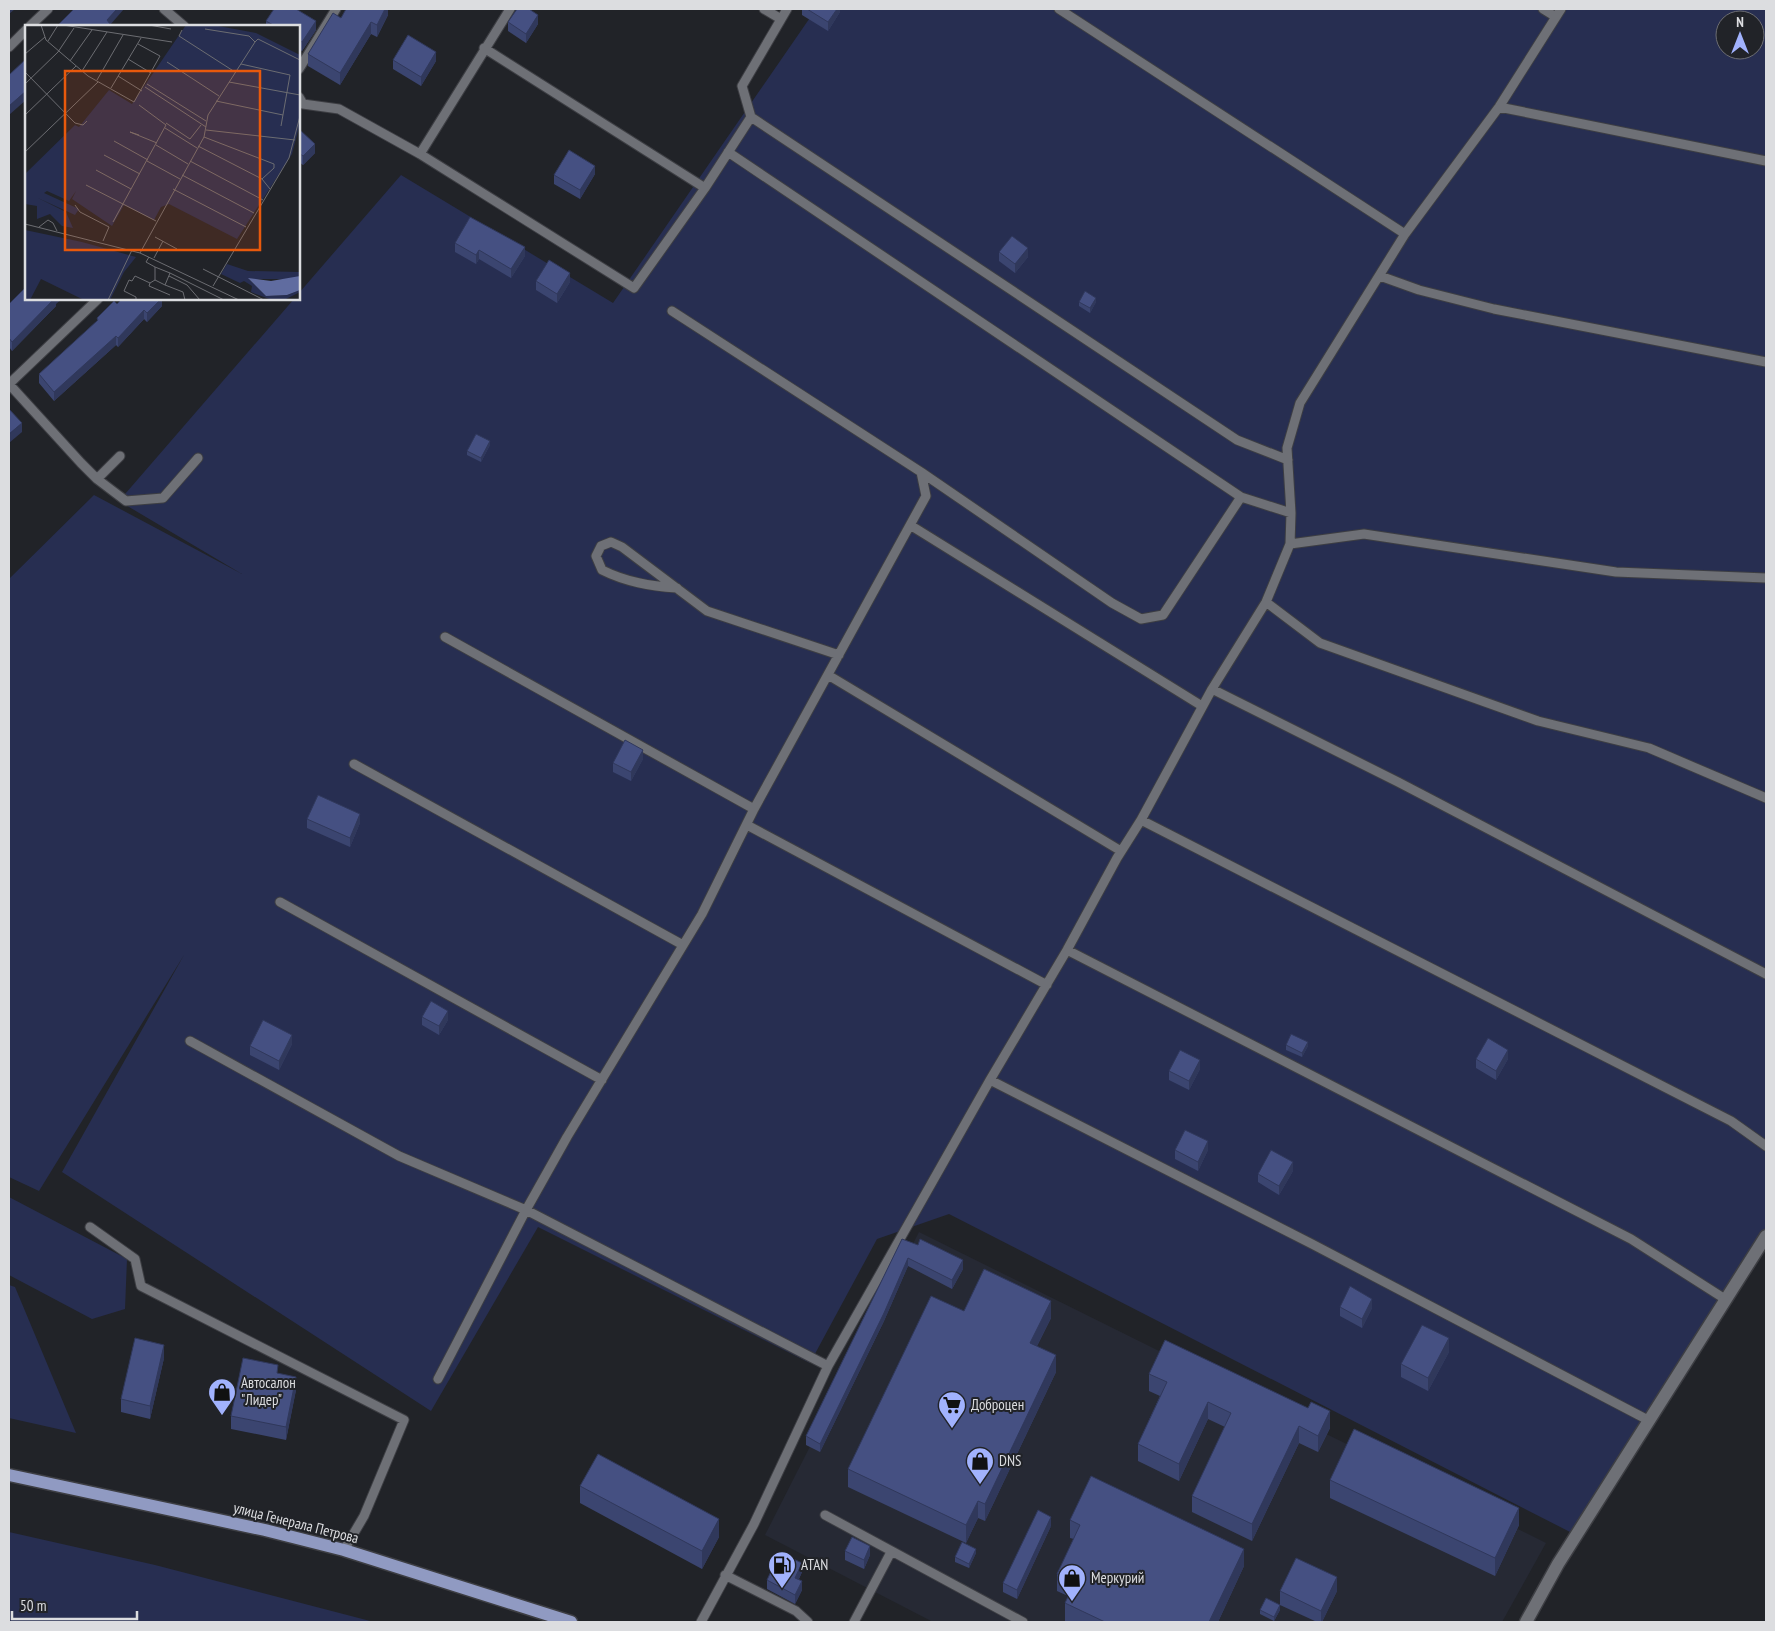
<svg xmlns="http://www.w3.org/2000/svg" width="1775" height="1631" font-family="'PT Sans Narrow',sans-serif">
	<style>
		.built { fill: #262934 }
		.green { fill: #272e51; fill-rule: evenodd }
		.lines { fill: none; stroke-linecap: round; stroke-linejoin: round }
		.lane-casing { stroke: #3d3e43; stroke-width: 11 }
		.street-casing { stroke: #3d3e43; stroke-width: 15 }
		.primary-casing { stroke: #3d3e43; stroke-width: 15 }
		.lane { stroke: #6e7076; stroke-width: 9 }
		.street { stroke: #6e7076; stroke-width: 12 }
		.primary { stroke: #909ac2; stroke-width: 12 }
		.wall { fill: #3b4570 }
		.shaded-wall { fill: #30385b }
		.building { fill: #455082; stroke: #30385b }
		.labels { text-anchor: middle; stroke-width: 4; stroke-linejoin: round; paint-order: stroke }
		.poi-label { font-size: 15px; fill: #dcdde0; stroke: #212328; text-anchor: start }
		.street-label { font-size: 15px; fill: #dcdde0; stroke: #212328 }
		.inset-road { fill: none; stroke: #6c6d72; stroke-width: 1 }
		.view { fill: #e8590c; fill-opacity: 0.15; stroke: #e8590c; stroke-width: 2.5 }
		.inset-edge { fill: none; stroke: #dcdde0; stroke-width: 2.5 }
	</style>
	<rect width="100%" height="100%" fill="#212328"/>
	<!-- built -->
	<path class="built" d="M919,1232l627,311 -44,79h-569l-168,-87z"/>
	<!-- green -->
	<path class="green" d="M816,9h950v1221l-194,303 -623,-319 -72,25 -67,124 -272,-136 -107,184 -369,-239 122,-217 -145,236 -30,-14v-598l85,-84 148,79 -123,-73 175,-202h5v-6l102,-118 212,128zM1725,20h30v30h-30z
		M9,1197l118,62 -2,50 -33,10 -83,-44z
		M9,1285l6,2 61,146 -67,-15z
		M9,1532l146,33 219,57h-365z"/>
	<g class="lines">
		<!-- lane casing -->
		<g class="lane-casing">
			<path id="lane" d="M164,9l20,17
				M764,9l17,10
				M1059,9l346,225
				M1543,9l13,8
				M30,26l18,-17
				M9,47l17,-17
				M484,48l221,140
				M299,69l37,-60
				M299,97l4,7 36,5 81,45 214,134 71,-100 46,-71 -9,-31 45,-77
				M1499,107l267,54
				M751,117l486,323 51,20
				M728,152l513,345 50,16
				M420,154l90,-145
				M1380,276l39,14 75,19 272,53
				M9,384l72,79 16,16 29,22 37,-3 35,-40
				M9,384l89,-85
				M921,472l191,131 29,16 22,-4 78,-118
				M97,479l23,-23
				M910,525l292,181
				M1290,544l74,-10 252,38 150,6
				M677,588c-27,-2 -51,-6 -75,-18l-6,-14 5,-10 10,-4 11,5 85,64 132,44
				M1266,602l54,41 218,78 111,27 117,50
				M445,637l309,172
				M828,675l293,176
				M1212,689l186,93 368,192
				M354,764l329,181
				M1141,820l590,301 35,25
				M747,825l300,160
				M280,902l322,178
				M1067,950l564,289 94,60
				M190,1041l209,115 127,54 302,156
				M990,1080l322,164 336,176
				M90,1227l45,32 6,27 263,134 -40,96 -20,34
				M438,1379l88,-169 41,-73 135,-223 52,-105 172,-313 -5,-24 -249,-161
				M825,1515l198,107
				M725,1575l71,36 12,11
				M701,1622l53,-98 74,-158 162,-286 77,-130 50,-92 24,-38 71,-131 54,-87 24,-58 1,-31 -4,-65 13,-45 105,-169 94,-127 62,-98
				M854,1622l37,-70"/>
		</g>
		<!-- street casing -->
		<g class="street-casing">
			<path id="street" d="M1526,1622l32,-58 208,-328"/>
		</g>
		<!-- primary casing -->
		<g class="primary-casing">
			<path id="primary" d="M9,1475l256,55 79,20 227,72"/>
		</g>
		<!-- lane -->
		<use href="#lane" class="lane"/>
		<!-- street -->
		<use href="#street" class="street"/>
		<!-- primary -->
		<use href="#primary" class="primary"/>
	</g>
	<!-- wall -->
	<path class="wall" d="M274,9h22l20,12v9l-14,21 -3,-2v-23h-33v-5z
		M388,9v6l-11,22 -6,-3 -31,51 -32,-19v-12l33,-36z
		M802,9h38v3l-12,19 -26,-16z
		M508,22l30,2 -12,19 -18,-12z
		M393,60l43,1 -15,25 -28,-17z
		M299,129l16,24 -12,12 -4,-3z
		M595,174l-15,25 -26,-15v-9z
		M455,243l70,13 -14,22 -32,-19 -3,5 -21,-12z
		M999,252l29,5 -13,16 -16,-12z
		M536,281l34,1 -13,21 -21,-13z
		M162,299v7l-15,16 -3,-3 -26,28 -2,-2 -62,56 -15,-18v-9l58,-53v-3l20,-14z
		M1079,302h17l-6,11 -11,-7z
		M56,304v2l-44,45 -3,-4v-42z
		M490,445l-9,17 -14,-7v-4z
		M643,759l-12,22 -18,-9v-9z
		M307,819l53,4 -10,24 -43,-19z
		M422,1017l26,3 -9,15 -17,-10z
		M292,1044l-13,26 -29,-15v-9z
		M1286,1045l22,1 -6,11 -16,-7z
		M1476,1059h32l-12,21 -20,-12z
		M1200,1069l-11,21 -20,-10v-9z
		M1175,1150h33l-10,21 -23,-12z
		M1293,1171l-14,24 -21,-13v-8z
		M902,1239l61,30 -11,20 -44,-23 -24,55 -64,131 -14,-7v-9z
		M1340,1307l32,1 -10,20 -22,-12z
		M964,1311l87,7 -14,28 19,26 -71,149 -7,-3 -12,25 -118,-56v-18z
		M1449,1352l-21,39 -27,-14v-13z
		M164,1358l-14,61 -29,-7v-13z
		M1149,1374l181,54 -12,24 -19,-9 -47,98 -60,-29v-16l33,-69 -17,-8 -29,62 -41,-20v-17l22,-48 -11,-5z
		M296,1390l-10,50 -55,-11v-13z
		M1330,1480l189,45 -24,51 -165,-78z
		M580,1486l139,51 -17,32 -122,-66z
		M1070,1520l174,46 -26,56h-150l-3,-1v-18l3,-7 -11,-5v-17l17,-35 -4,-1z
		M1051,1526l-34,73 -14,-7v-9z
		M845,1551l25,4 -6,14 -19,-9z
		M976,1553l-7,15 -14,-6v-5z
		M780,1570l22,2 -3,7 3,11 -7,14 -28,-15v-9z
		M1280,1591h57l-15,31h-5l-37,-17z
		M1260,1610h20l-6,11 -14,-7z"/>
	<!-- shaded-wall -->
	<path class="shaded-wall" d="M9,9h6l-6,5z
		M117,9h7l-14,16v1h-3v-6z
		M385,9h3v6l-11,22v-12z
		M837,9h3v3l-12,19v-9z
		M538,15v9l-12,19v-9z
		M316,21v9l-14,21v-9z
		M371,22v12l-31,51v-12z
		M436,52v9l-15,25v-9z
		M26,91v9l-17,15v-9z
		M315,144v9l-12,12v-9z
		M595,166v8l-15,25v-9z
		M525,247v9l-14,22v-9z
		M1028,248v9l-13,16v-9z
		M479,250v9l-3,5v-9z
		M570,273v9l-13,21v-9z
		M1096,298v4l-6,11v-5z
		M54,299h8l-6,5v2l-44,45v-9z
		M158,299h4v7l-15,16v-9z
		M144,310v9l-26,28v-9z
		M116,336v9l-62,56v-9z
		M22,423v9l-13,11v-9z
		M490,441v4l-9,17v-4z
		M643,750v9l-12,22v-9z
		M360,814v9l-10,24v-9z
		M448,1011v9l-9,15v-9z
		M292,1035v9l-13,26v-9z
		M1308,1042v4l-6,11v-4z
		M1508,1050v9l-12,21v-9z
		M1200,1060v9l-11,21v-9z
		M1208,1141v9l-10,21v-9z
		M1293,1162v9l-14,24v-9z
		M908,1258v8l-24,55 -64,131v-8z
		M963,1260v9l-11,20v-9z
		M1372,1299v9l-10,20v-9z
		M1051,1301v17l-21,42v-17z
		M1449,1338v14l-21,39v-13z
		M164,1345v13l-14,61v-13z
		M1056,1355v17l-71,149v-17z
		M296,1377v13l-10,50v-13z
		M1208,1402v17l-29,62v-17z
		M1330,1411v17l-12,24v-16z
		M1299,1426v17l-47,98v-17z
		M978,1501v17l-12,25v-18z
		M1519,1508v17l-24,51v-18z
		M1051,1517v9l-34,73v-9z
		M719,1519v18l-17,32v-18z
		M870,1546v9l-6,14v-9z
		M976,1549v4l-7,15v-4z
		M1244,1549v17l-26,56h-9z
		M802,1563v9l-7,15v-9z
		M1337,1577v14l-15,31h-1v-11z
		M802,1581v9l-7,14v-9z
		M1280,1605v5l-6,11v-4z"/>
	<!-- building -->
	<path class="building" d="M74,9h43l-10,11 3,4 -2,2h-51z
		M274,9h22l20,12 -14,21 -3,-2v-14h-24l-9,-5z
		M346,9h39l-8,16 -6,-3 -31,51 -32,-19 25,-41 8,5z
		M517,9h12l9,6 -12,19 -18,-12z
		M807,9h30l-9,13z
		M408,35l28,17 -15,25 -28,-17z
		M26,59v32l-17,15v-31z
		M299,129l16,15 -12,12 -4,-3z
		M569,150l26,16 -15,24 -26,-15z
		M470,217l55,30 -14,22 -32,-19 -3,5 -21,-12z
		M1012,236l16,12 -13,16 -16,-12z
		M549,260l21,13 -13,21 -21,-13z
		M26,287v12h28l-42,43 -3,-4v-34z
		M1085,291l11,7 -6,10 -11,-6z
		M122,299h39l-14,14 -3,-3 -26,28 -2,-2 -62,56 -15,-18 59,-54 -1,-2 17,-17 3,3z
		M9,409l13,14 -13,11z
		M476,434l14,7 -9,17 -14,-7z
		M625,740l18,10 -12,22 -18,-9z
		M318,795l42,19 -10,24 -43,-19z
		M431,1001l17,10 -9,15 -17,-9z
		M263,1020l29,15 -13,26 -29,-15z
		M1291,1034l17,8 -6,11 -16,-8z
		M1488,1038l20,12 -12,21 -20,-12z
		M1180,1050l20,10 -11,21 -20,-10z
		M1185,1130l23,11 -10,21 -23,-12z
		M1271,1150l22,12 -14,24 -21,-12z
		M902,1239l16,6 2,-6 43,21 -11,20 -44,-22 -24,55 -64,131 -14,-8z
		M984,1269l67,32 -21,42 26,12 -71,149 -7,-3 -12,24 -118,-56 83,-173 33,15z
		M1350,1286l22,13 -10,20 -22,-12z
		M1422,1325l27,13 -21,40 -27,-14z
		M135,1338l29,7 -14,61 -29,-7z
		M1165,1340l143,68 3,-6 19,9 -12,25 -19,-10 -47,98 -60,-28 39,-83 -23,-11 -29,62 -41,-20 29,-62 -18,-8z
		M243,1358l35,7 -1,8 19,4 -10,50 -55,-11z
		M1354,1429l165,79 -24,50 -165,-78z
		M598,1454l121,65 -17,32 -122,-65z
		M1091,1476l153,73 -35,73h-104l-40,-19 10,-21 -18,-8 23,-49 -10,-5z
		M1038,1510l13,7 -34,73 -14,-7z
		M852,1537l18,9 -6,14 -19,-9z
		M962,1542l14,7 -7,15 -14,-7z
		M787,1556l15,7 -7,15 7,3 -7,14 -28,-15 6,-13 7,3z
		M1296,1558l41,19 -16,34 -41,-20z
		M1266,1598l14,7 -6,12 -14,-7z"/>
	<!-- icons -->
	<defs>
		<g id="shop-pin" transform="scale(1.4375)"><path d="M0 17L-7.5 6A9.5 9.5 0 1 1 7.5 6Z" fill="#a1b2fd" stroke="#212328"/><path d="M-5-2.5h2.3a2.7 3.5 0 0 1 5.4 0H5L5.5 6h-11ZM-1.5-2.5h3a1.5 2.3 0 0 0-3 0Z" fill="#111"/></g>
		<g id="supermarket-pin" transform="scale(1.4375)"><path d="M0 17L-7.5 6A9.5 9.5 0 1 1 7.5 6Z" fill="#a1b2fd" stroke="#212328"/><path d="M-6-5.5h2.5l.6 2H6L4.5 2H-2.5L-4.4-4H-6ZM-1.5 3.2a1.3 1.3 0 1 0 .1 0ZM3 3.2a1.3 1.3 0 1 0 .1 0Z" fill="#111"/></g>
		<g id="fuel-pin" transform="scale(1.4375)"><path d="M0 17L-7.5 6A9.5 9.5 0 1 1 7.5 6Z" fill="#a1b2fd" stroke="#212328"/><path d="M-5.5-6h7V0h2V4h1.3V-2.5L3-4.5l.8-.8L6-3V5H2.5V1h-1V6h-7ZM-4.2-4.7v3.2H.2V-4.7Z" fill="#111"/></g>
	</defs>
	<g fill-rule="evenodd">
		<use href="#shop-pin" x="222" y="1392"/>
		<use href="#supermarket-pin" x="952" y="1405"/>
		<use href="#shop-pin" x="980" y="1461"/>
		<use href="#fuel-pin" x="782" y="1565"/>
		<use href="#shop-pin" x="1072" y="1578"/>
	</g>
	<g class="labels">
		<!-- poi labels -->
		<g class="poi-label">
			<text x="241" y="1388">Автосалон<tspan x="241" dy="17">"Лидер"</tspan></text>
			<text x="971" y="1410">Доброцен</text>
			<text x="999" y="1466">DNS</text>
			<text x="801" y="1570">ATAN</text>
			<text x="1091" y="1583">Меркурий</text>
		</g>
		<!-- street labels -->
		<g class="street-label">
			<text transform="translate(296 1523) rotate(14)" y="5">улица Генерала Петрова</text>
		</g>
	</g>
	<!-- overview -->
	<g transform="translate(25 25)">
		<rect width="275" height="275" fill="#212328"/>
		<path d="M161,0h27l43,8 44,22v68l-8,31 -55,85 -68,-35 -8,3 -7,13 -30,-15 -12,21 -40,-27 4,-8 -7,10 -22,-10 -3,2 35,16 -4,6 -37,-17 28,14 7,16 -11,-2 -12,-12 -13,5v-13l-12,-2v-30l50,-49 4,2 30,-37 23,14zM0,205l57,12 54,15 -12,15 -14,28h-26l-43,-21 -11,21h-5zM202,239l21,7 52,1v4l-8,3h-43l17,17 21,-1 13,-5v2l-16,8h-12l-21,-8 1,-6 -8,-5 -4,2 -19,-9z" fill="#272e51"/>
		<path d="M275,251v14l-13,5 -21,1 -18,-18 23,3z" fill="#606ca0"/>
		<path class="inset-road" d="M16,0l5,15 42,36 46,26 26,-46 -22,-12M38,0l109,17M124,0l22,4M180,4l44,7 6,6M157,5l-3,6 56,36M23,16l10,-16M0,29l20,-17M103,34l23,14M45,36l22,-31M142,37l52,34M216,39l49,11 -9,51M57,46l25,-39M0,47l50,51 8,2 4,-4M93,51l24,15M72,55l26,-45M204,57l71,13M0,59l33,-32 16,-24M122,59l59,37M120,62l61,40M86,63l30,-50M191,76l67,14M0,90l51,-49M141,98l24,16 11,-14M140,103l32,20M181,105l89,10M114,110l-9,-3 27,11M179,112l70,27v4l-12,11M89,116l34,19M131,120l32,19M173,121l64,33 8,10M0,127l73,-70M79,130l36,19M122,136l33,18M165,136l73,39M71,145l35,19M157,150l72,38M61,160l70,36M148,164l73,38M50,180l5,7 29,15 -6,14M88,197l53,-97 -27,-20M0,199l115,29 99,47M14,202l9,-7 5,3 4,8M130,212l22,12M115,228l64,-116 4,-22 47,-73 3,-3 42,21M124,232l-3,5 9,5v13l10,5 5,-12 -15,-6M129,233l9,-17M178,244l61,31M145,248l54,27M144,251l18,9 13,15M125,258l-1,3 21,9M140,260l18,7 2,8M188,261l76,-128 11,-42M83,275l24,-50M111,275v-3l-12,-6 5,-11 3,1 3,-5 15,7 5,-3"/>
		<path class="view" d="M40,46h195v179h-195z"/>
		<rect width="275" height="275" class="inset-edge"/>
	</g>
	<!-- border -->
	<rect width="1775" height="1631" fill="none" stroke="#dcdde0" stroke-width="20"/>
	<!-- north arrow -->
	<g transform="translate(1740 35)"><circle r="24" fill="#212328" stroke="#6c6d72"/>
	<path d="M0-4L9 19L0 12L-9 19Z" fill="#a1b2fd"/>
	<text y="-8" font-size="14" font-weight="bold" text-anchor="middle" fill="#dcdde0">N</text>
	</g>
	<!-- scale -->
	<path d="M12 1611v8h125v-8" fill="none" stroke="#dcdde0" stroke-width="2.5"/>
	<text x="20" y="1611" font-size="15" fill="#dcdde0" stroke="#212328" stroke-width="4" paint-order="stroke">50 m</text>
</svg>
